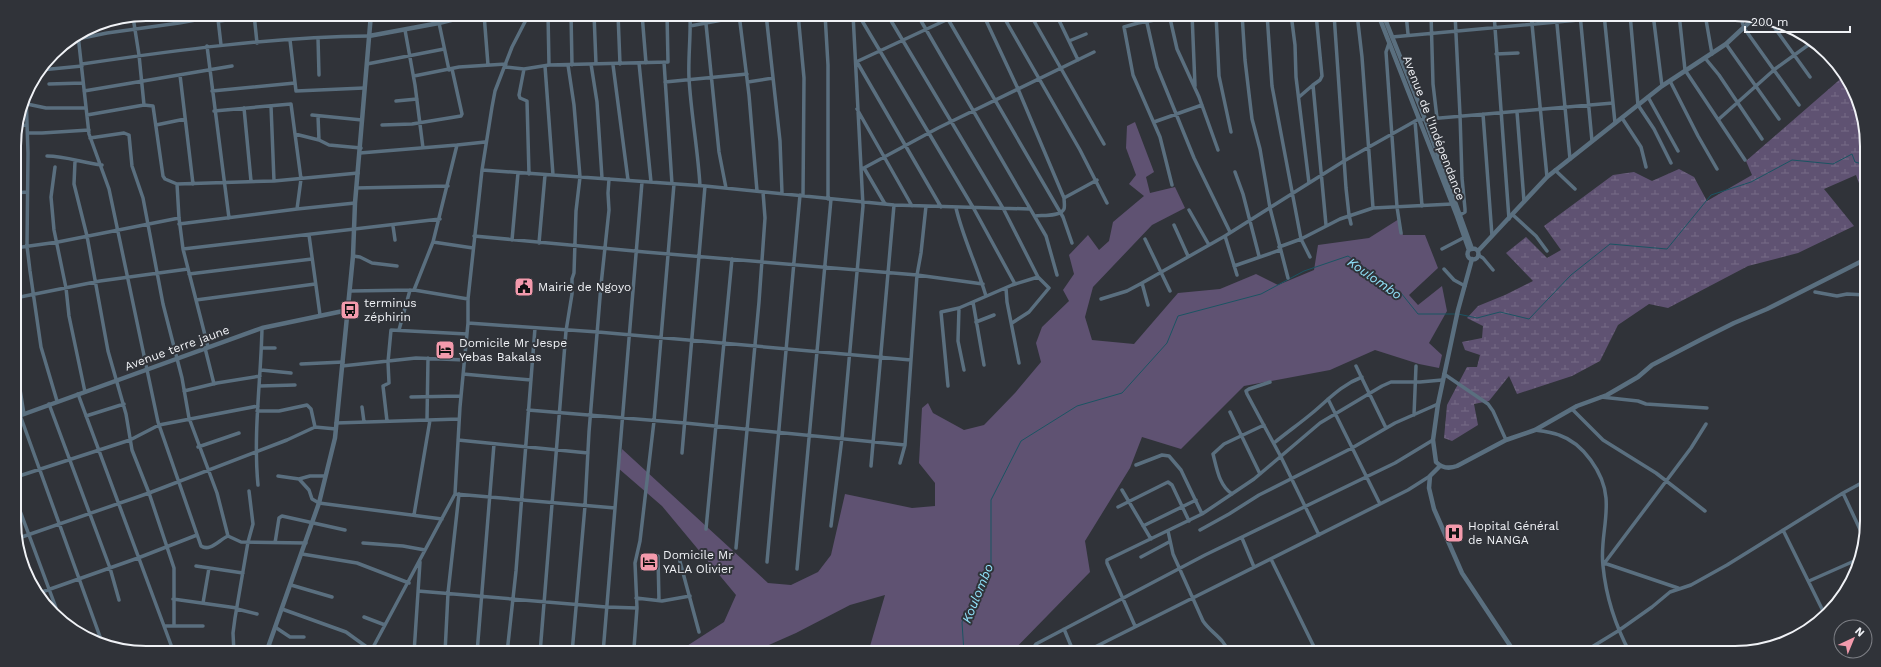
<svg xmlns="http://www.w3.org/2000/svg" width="1881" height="667" font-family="'Work Sans',sans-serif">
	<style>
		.green { fill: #5f5272 }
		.wetland { fill: url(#wetland-marsh) }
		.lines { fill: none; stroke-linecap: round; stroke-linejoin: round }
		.stream { stroke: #1b5463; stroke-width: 1 }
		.minor { stroke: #5a6f7f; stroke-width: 3.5 }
		.tertiary { stroke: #5a6f7f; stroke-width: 4.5 }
		.labels { text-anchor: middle; stroke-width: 4; stroke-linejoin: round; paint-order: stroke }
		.street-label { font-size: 12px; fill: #f0f2f6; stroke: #303339 }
		.poi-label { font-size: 12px; fill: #f0f2f6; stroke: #303339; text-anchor: start }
		.water-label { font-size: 13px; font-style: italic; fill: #91e4fc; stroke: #303339 }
		.rim { fill: none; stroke: #f0f2f6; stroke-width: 2 }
	</style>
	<defs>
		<pattern id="wetland-marsh" width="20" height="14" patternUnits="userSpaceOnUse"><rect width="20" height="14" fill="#5f5272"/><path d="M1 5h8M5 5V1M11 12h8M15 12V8" fill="none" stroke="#766b87"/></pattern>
	</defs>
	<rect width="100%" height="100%" fill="#303339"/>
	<!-- green -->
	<path class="green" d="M1135,122l19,50 -8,5 4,16 25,-6 10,21 -33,17 -59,62 -8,30 7,23 42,4 44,-51 42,-4 36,-15 22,11 36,-15 4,-25 51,-7 30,-19 4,16h22l13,33 -29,27 9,10 24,-19 5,25 -18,32 13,12 -3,13 -20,-4 -44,-14 -45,20 -86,16 -63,63 -39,-12 -12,31 -45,73 5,31 -79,81h-143l17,-58 -35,10 -54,28 -45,20h-75l48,-31 12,-27 -74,-89 -44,-38 4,-19 146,134 23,2 27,-13 13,-17 14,-61 67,14 23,-2v-23l-16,-20 3,-55 6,-5 5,10 31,17 20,-5 31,-32 26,-31 -5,-19 6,-16 27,-26 -6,-11 11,-16 -5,-19 19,-20 11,15 10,-9 4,-19 31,-26 -15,-12 7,-9 -10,-27 1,-22z"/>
	<!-- wetland -->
	<path class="wetland" d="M1845,75c25,38 21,76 21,118l-6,-7 -4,-11 -32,14 30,37 -56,27 -50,13 -80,42 -19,-4 -31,21 -18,36 -28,15 -55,18 -8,-18 -20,25 -15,3 4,21 -26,16 -8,-3 3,-33 20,-38h10l3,-12 -15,-5 -3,-8 20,-4 1,-12 -16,-8 11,-12 27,-11 28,-14 -27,-28 20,-16 21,21 14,-8 -17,-24 69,-51 21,-3 18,9 27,-12 15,8 13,24 45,-26 -6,-14z"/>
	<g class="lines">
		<!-- stream -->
		<path class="stream" d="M1458,314l19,4 23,-6 29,7 42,-44 39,-31 57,5 44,-54 40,-13 41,-22 41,4 19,-10 3,8 11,3
			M964,653l-2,-31 29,-57v-65l30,-59 56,-35 45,-13 45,-50 11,-27 83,-22 43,-23 44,-15 53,37 17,21h37"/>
		<!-- minor -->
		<path class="minor" d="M254,14l3,29
			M439,14v9l10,47
			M484,14l4,51
			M548,14l1,51
			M571,14l1,51
			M594,14l2,50
			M618,14l2,50
			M642,14l4,49
			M690,14c1,22 -2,43 -1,64 2,36 9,72 11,108
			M705,14l14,138 7,36
			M739,14l10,81 8,96
			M766,14l14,127 2,52
			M798,14l6,64 -1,118
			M825,14l3,51v134
			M858,14l116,195 41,75
			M887,14l117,196 34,67
			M917,14l129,222 11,39
			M945,14l118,203 9,26
			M983,14l35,75 46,109c0,3 1,8 0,11 -4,8 -22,6 -29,7
			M1002,14l78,136 27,53
			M1030,14l74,130
			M1056,14l22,46
			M1145,14l12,53 37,91 36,74
			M1169,14l8,35 22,48 19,53
			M1192,14l3,72
			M1216,14l3,62 12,56
			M1242,14l3,46 7,59 8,30 10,59 18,70
			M1267,14l5,72 29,153 9,18
			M1291,14l4,31 1,32 13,106
			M1316,14l6,62 -2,4 -7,5 13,140
			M1334,14l12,174 3,27 2,9
			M1357,14l5,43 11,151
			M1406,14l2,20
			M1431,14l2,70 4,34
			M1455,14l5,101 2,63 3,31v3l-5,3
			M1494,14l15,205
			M1531,14l16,163
			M1556,14l14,145
			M1580,14l12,127
			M1604,14l11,109
			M1630,14l8,91 16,24 17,34
			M1653,14l9,72
			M1679,14l6,56 60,90
			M1705,14l7,40
			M1740,15l4,13 55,77
			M133,17l6,38 5,50 9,1 10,70 2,3 12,5 2,34 4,31 25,98
			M218,19l3,26
			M1769,20l41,57
			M219,21l55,-7
			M690,26l64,-12
			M1774,27l5,-5
			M405,30l10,55 8,63
			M78,35l11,99 20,55 49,233 43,124c9,6 18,-6 27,-10l13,6 65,1
			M1392,37l252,-23
			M318,38l1,37
			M290,40l6,51 68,-3
			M68,41l39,-8 72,-10 39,-7
			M1069,41l17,-7
			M1389,43l-3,9 11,155 4,26
			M1726,44l53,75
			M207,46l22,172
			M1496,54l22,-1
			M1705,58l14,17 43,64
			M664,62l8,122
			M856,62l103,-48
			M857,62l84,145
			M639,63l12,119
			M82,64c95,-14 191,-27 287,-28
			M367,64l77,-15
			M591,64l6,38 5,76
			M613,65l15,115
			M545,66l8,109
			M505,67l19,2 25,-4 119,-3 -1,-48
			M524,69l-5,26 1,3 7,3 2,73
			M41,70l41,-4
			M180,75l13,109
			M414,76l45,-9 47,-3
			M1670,81l28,55 19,33
			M665,82l82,-8
			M748,82l25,-4
			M49,84l34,-1
			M84,91l148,-25
			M212,91l83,-8
			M26,94l2,59 -1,93 3,25 11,76 16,54
			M1299,97l14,-12
			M1648,97l30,54
			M396,101l21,-2
			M27,104l19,4h40
			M271,106l3,75
			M244,108l7,73
			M857,109l55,97
			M214,111l77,-7 10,75 -4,30
			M1517,112l7,89
			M1483,114l9,122
			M87,115l57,-10
			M312,115l50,5
			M1622,118l19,29 5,20
			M1719,119l56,-50 36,-26
			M1415,121l7,85
			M1154,122l48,-17
			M156,125l29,-6
			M382,125l30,-1 49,-8 1,-2 -10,-45
			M17,126l10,-1
			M28,133h14l47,-3
			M295,134l24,6 -1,-24
			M90,138l34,-5 5,2 3,31 11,32 20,106 19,74 7,40 28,75 11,43
			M319,140l10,5 32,3
			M360,153l97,-8
			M47,156c19,0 36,7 55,9
			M75,161l-1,23 13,52 21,115 18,63 6,36 17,43 25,75v57
			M55,167l-4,30 3,33 12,58 3,28 16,76
			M864,168l21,36
			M862,169l76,-41 156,-76
			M482,170l223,16 189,19 136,4
			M1555,170l20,19
			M1235,172l8,22 16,62
			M177,184l97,-3 84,-8
			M1172,185l-12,-48 -27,-62 -9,-48 14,-4 50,-9
			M356,188l92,-2
			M15,193l12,-1
			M1064,198l33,-18
			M956,208c7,30 21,58 30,88
			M1189,210l20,35
			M1513,215l23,21 11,15
			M179,224l118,-15 58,-6
			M1174,225l14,31
			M393,226l2,14
			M309,235l11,80
			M474,236l171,16 272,23 66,9
			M1225,236l12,39
			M1145,239l25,52
			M512,240l6,-67
			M433,242l40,6
			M539,243l6,-68
			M1279,247l22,-8 39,-20 33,-11 79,-4
			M15,248l43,-6 121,-24
			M183,249l257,-30
			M1442,249l23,-12
			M1478,255l5,3 10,12
			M353,256l7,1 12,6 25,3
			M1234,266l46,-16
			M1444,269l10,11 11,6
			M189,274l123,-15
			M1142,283l6,22
			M1006,288l1,14 12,61
			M414,290l54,9
			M350,291l64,-1 19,-48 24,-97 28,-3
			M1815,292l22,4 10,-2 19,1
			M15,298l85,-17 88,-12
			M1101,299l26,-8 15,-8 83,-47 119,-75 73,-41 196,-17
			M196,300l119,-16
			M973,302l11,63
			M959,308l-1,33 6,29
			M374,315l28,1
			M976,322l18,-7
			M468,323l130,9 313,28
			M399,330l11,-40
			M205,348l9,36
			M262,348h13
			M301,364l42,-2
			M16,365l8,49
			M342,366l74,-8 49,2
			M1356,366l30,62
			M261,370l30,3
			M463,374l68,6
			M1444,374l44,30 5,7 13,29
			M1270,382l-21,7 -3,2 1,3 34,63 38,78
			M260,386l35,-1
			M948,386l-7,-74 18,-4 53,-23 26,-8 11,11 -20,24 -17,11
			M184,391l33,-8 43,-7
			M78,394l96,259
			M411,397l49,-1
			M1601,397l37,4 8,3 61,4
			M1328,399l52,105
			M49,404l61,164 9,32
			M362,407l2,15
			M1572,409l31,31 53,33 49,38
			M528,410l157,13 220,22
			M257,411h22l28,-6 4,4 4,18
			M1230,412l30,62
			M20,415l83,230
			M1414,415l2,-49
			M86,416l38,-12
			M427,420l1,-62
			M387,421l-4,-35 6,-3 -1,-21 3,-32 76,4
			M336,423l123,-4
			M1535,430c8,1 17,2 24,5 24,8 45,38 47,63 2,23 -6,45 -3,68 3,31 12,59 27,87
			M458,440l130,13
			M1274,443c12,-10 25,-19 37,-29 17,-14 30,-29 51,-37
			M198,447l41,-14
			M682,453l23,-267
			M900,463l5,-18 12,-170 4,-22 5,-47
			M1136,465l26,-10 7,1 12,14 21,44
			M871,466l23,-261
			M278,476l21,3 11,-3h15
			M16,477l114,-37 29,-15 99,-19
			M299,479l10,11 3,9 7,4 123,16
			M258,485c-5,-52 3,-105 4,-157
			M1122,490l29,49
			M1843,493l21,45
			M455,494l160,14
			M1232,494c-13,-9 -15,-25 -19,-40l11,-10 40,-19
			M16,500l43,116
			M1118,507l50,-25 4,3 17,36
			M414,515l16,-95
			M831,526l11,-88 21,-232 -10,-192
			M1143,526l53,-26
			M706,529l26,-270
			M1200,530l29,-16 30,-19 93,-47 43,-25 43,-19
			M1783,530l42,85
			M1168,531l5,23 30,67c8,12 21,17 26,32
			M1242,538l12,29
			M16,539l133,-46 138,-53 28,-13 21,2
			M275,543l4,-25 3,-2 63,14
			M363,543l40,3 22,4
			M736,548l23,-246 6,-84 -2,-26
			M302,554l55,9 52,20
			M658,556l1,45
			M1141,557l28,-15
			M679,558l20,74
			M1271,559l46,94
			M767,562l33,-367
			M1604,563l74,25
			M1603,565l88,-117 15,-24
			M196,566l47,7
			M797,569l34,-370
			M1809,581l52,-23
			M291,585l41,12
			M418,591l188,16 31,1
			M39,593l99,-35 59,-23
			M636,598l26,3 28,-5
			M173,599l64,9
			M203,603l6,-35
			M237,609l20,5
			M282,609l64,23 29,21
			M364,617l21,8
			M164,626h39
			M1135,626l-28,-63v-3l95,-46 52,-35 66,-56 62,-37 9,-4h29l22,-2
			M275,627l15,10h14
			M1064,629l10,24
			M269,646l21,7
			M634,648l3,-40 -2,-45 5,-22 14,-120 20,-237
			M234,653l-1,-20 2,-15 13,-76 5,-18 -4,-33
			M370,653l85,-159 5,-87 8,-84v-24l14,-129 10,-63 3,-16 17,-44 17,-33
			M414,653l6,-91
			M445,653l3,-60 11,-99
			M477,653l17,-209
			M507,653l9,-82 19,-243
			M540,653l26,-322 6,-37v-15l2,-6 2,-62 4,-34 -6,-72 -6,-40
			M572,653l13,-147 4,-74 12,-147 8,-75 -1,-17 1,-14
			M603,653l39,-471
			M1037,653l-3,-6 2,-3 169,-89 190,-92 38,-23
			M1083,653l325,-163 22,-14
			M1582,653l36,-22 34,-24 18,-15 21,-7 36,-20 116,-72 24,-13"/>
		<!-- tertiary -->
		<path class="tertiary" d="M1378,14l79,202 12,34
			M1383,14l42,105 47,130
			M369,36l70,-13 36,-9
			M1467.5 254a5.5 5.5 0 1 1 11 0a5.5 5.5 0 1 1-11 0Z
			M1478,251l69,-74 115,-91 64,-42 29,-27
			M1472,259l-14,51 -20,94 -5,36 3,22c6,6 13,7 21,4l49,-26 29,-10 42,-24 30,-11 31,-18 14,-12 50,-26 32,-16 33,-14 99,-50
			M16,417l246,-89 86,-18
			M1440,466l-10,10 -1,12 5,21 28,64 53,80
			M266,653l53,-150 16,-65 18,-182 2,-53 16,-189"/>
	</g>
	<!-- icons -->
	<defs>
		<g id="civic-square" transform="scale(1)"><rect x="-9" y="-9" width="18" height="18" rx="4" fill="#f39aac" stroke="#303339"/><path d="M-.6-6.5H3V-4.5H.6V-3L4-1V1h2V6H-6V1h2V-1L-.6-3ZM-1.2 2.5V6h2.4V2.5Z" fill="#111"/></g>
		<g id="bus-square" transform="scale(1)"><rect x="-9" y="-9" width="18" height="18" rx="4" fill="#f39aac" stroke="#303339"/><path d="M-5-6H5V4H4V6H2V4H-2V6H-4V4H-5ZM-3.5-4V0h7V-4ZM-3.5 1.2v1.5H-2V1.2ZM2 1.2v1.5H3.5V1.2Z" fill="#111"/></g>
		<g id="hotel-square" transform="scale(1)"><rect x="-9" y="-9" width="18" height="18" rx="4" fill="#f39aac" stroke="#303339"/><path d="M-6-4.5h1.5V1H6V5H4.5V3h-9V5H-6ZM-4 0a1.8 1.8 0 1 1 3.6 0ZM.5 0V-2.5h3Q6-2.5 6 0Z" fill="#111"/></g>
		<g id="hospital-square" transform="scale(1)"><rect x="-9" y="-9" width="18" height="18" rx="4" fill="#f39aac" stroke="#303339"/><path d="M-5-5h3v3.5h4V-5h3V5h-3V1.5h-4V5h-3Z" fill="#111"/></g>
	</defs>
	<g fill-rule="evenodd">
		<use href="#civic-square" x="524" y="287"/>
		<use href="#bus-square" x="350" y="310"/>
		<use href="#hotel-square" x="445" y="350"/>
		<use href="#hospital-square" x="1454" y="533"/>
		<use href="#hotel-square" x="649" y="562"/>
	</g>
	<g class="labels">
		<!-- street labels -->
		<g class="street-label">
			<text transform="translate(1434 128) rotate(69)" y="4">Avenue de l'Indépendance</text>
			<text transform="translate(177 348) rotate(-20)" y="4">Avenue terre jaune</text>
		</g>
		<!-- poi labels -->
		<g class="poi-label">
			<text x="538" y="291">Mairie de Ngoyo</text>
			<text x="364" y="307">terminus<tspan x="364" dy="14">zéphirin</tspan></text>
			<text x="459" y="347">Domicile Mr Jespe<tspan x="459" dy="14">Yebas Bakalas</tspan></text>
			<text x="1468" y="530">Hopital Général<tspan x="1468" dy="14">de NANGA</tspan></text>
			<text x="663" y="559">Domicile Mr<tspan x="663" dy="14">YALA Olivier</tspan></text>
		</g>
		<!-- water labels -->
		<g class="water-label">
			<text transform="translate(1375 278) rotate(35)" y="5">Koulombo</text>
			<text transform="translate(977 593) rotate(-68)" y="5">Koulombo</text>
		</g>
	</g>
	<!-- crop -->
	<path d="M0 0H1881V667H0ZM146 21H1735A125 125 0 0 1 1860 146V521A125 125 0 0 1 1735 646H146A125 125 0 0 1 21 521V146A125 125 0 0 1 146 21Z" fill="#303339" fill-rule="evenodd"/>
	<path class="rim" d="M146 21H1735A125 125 0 0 1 1860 146V521A125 125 0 0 1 1735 646H146A125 125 0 0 1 21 521V146A125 125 0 0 1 146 21Z"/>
	<!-- north arrow -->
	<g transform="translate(1853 639) rotate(44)"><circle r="19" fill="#303339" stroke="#7d7f85"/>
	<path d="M0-3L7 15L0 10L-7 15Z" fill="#f39aac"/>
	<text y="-6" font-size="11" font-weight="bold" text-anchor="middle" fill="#f0f2f6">N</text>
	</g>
	<!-- scale -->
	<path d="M1745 26v6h105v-6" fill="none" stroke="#f0f2f6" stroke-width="2"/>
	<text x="1751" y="26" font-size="12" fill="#f0f2f6" stroke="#303339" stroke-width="3" paint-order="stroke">200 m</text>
</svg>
